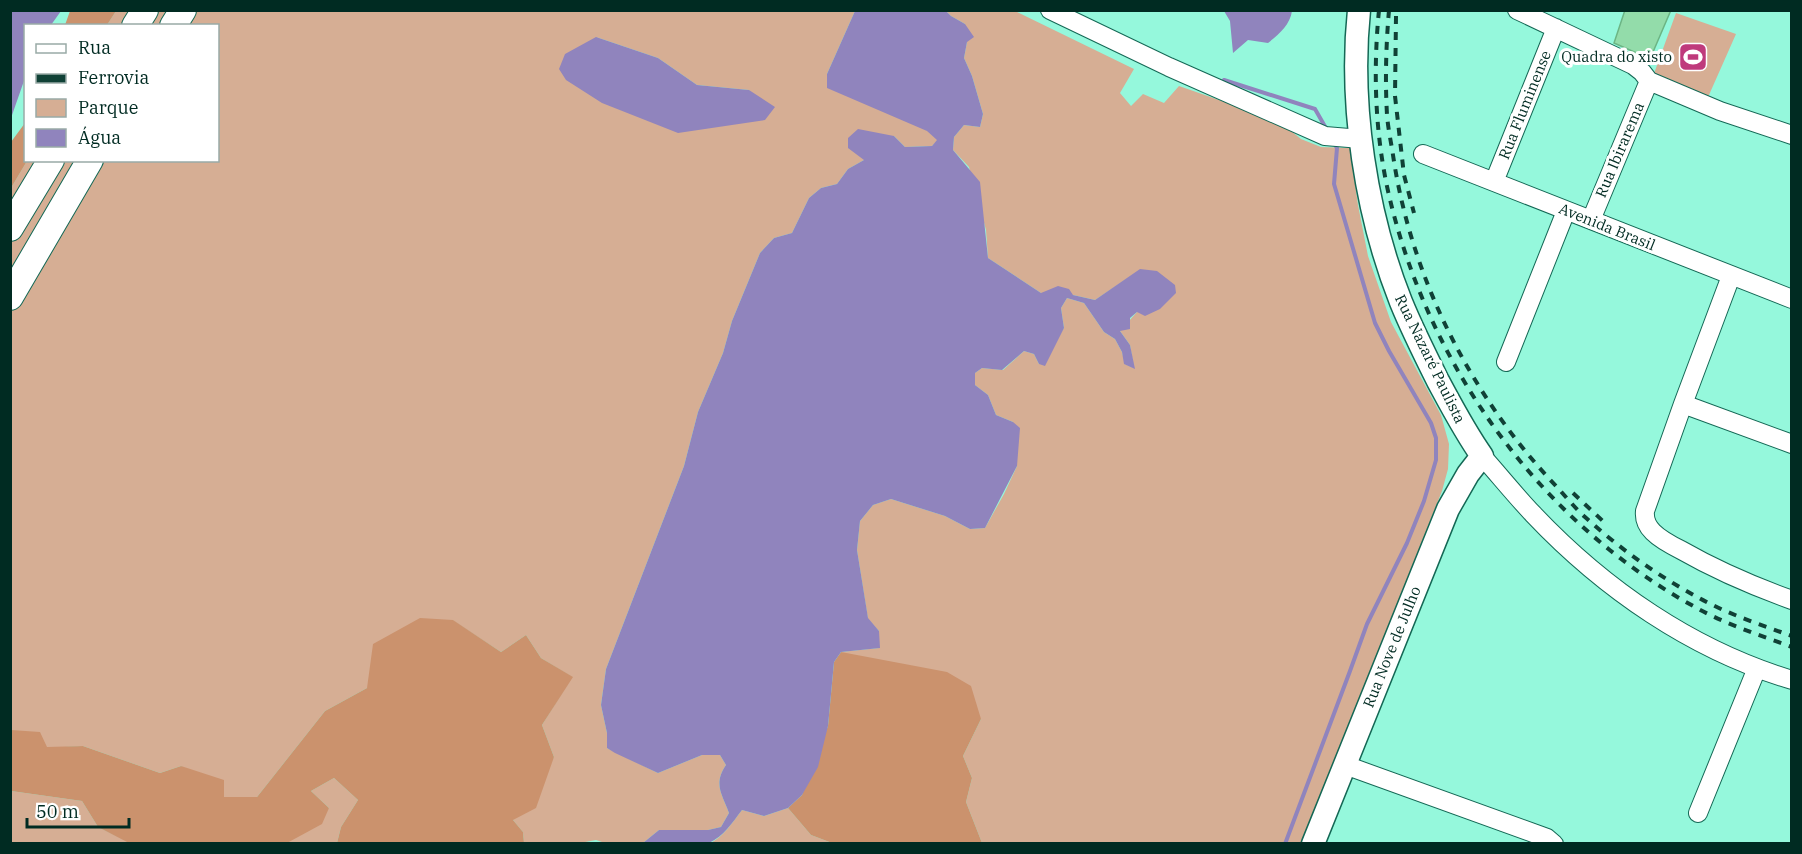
<svg xmlns="http://www.w3.org/2000/svg" width="1802" height="854" font-family="'IBM Plex Serif',serif">
	<style>
		.green { fill: #d6ae94; fill-rule: evenodd }
		.forest { fill: #cb926d }
		.water { fill: #9084bd }
		.lines { fill: none; stroke-linecap: round; stroke-linejoin: round }
		.stream { stroke: #9084bd; stroke-width: 4 }
		.building { fill: #93dcaa; stroke: #6cb584; stroke-width: 1.5 }
		.minor-casing { stroke: #146855; stroke-width: 20 }
		.major-casing { stroke: #146855; stroke-width: 25 }
		.highway-casing { stroke: #146855; stroke-width: 28 }
		.minor { stroke: #fff; stroke-width: 18 }
		.major { stroke: #fff; stroke-width: 22 }
		.highway { stroke: #fff; stroke-width: 26 }
		.rail { stroke: #104136; stroke-width: 4; stroke-dasharray: 8 8; stroke-linecap: butt }
		.labels { text-anchor: middle; stroke-width: 6; stroke-linejoin: round; paint-order: stroke }
		.poi-label { font-size: 15px; fill: #002b22; stroke: #fff; text-anchor: end }
		.street-label { font-size: 15px; fill: #002b22; stroke: #fff }
	</style>
	<rect width="100%" height="100%" fill="#95f8dc"/>
	<!-- green -->
	<path class="green" d="M116,11h739l-28,63 101,57 10,9 -6,6 -27,1 -11,-11 -30,24 -16,9 -11,15 -16,4 -12,10 -17,35 -18,5 -14,15 -28,68 -9,32 -25,59 -14,54 -78,203 -5,36 6,28v15l51,25 44,-18h18l6,10c-13,19 -4,29 3,48l-8,14 -13,3h-49l-16,13h-38l-9,-3 -16,3h-56l-1,-11 -10,-12 41,-63 -12,-32 30,-48 -31,-19 -15,-23 -25,17 -49,-32 -85,68 -42,23 -68,86h-33l-43,-31 -21,7 -77,-27 -36,2 -36,-18v-542l16,-27 191,-1v-134l-111,-1zM596,37l62,21 39,27 52,5 15,30z
		M946,11h69l119,58 -14,24 11,13 12,-12 21,9 15,-17 100,35 22,18 20,8 29,1 8,57 10,51 23,66 50,93 8,29 -1,25 -6,22 -140,352h-320l-16,-41 6,-24 -9,-22 18,-37 -140,-67 38,-4v-17l-11,-12 -11,-69 3,-29 13,-16 18,-6 54,17 25,13 15,-1 19,-34 13,-28 -4,-44 -17,-7 -8,-20 -13,-10v-12l7,-5 21,2 21,-19 10,3 5,10 25,-36 -3,-20 6,-10 17,5 20,29 11,7 7,13 3,12 9,4 -4,-23 -10,-14 17,-19 3,-42 -45,30 -22,-5 -32,-2 -53,-35 -2,-28 -17,-63 -16,-17 1,-13 10,-12 16,2 3,-13 -11,-38 -8,-18 3,-16 -2,-18 -14,-8z
		M1676,13l60,21 -31,70 -53,-25z
		M334,778l24,22 -17,27 -4,16 -52,1 44,-36 -18,-17z
		M11,791l71,10 16,26 33,16 -120,1z
		M788,808l23,27 21,8 -123,1c15,-8 23,-21 33,-34l22,6z"/>
	<!-- forest -->
	<path class="forest" d="M70,11v-1l46,1 -9,14h-42z
		M25,123l2,38 -16,27v-46z
		M420,618l33,2 48,32 25,-17 15,23 32,19 -31,48 12,32 -18,51 -23,12 10,12 1,11h-187l4,-16 17,-27 -24,-22 -23,13 18,17 -7,16 -35,19 -156,1 -33,-17 -16,-26 -71,-10v-61l29,2 7,15 36,-1 77,27 21,-7 43,14v17h33l68,-86 42,-23 6,-44z
		M841,652l106,20 24,14 10,33 -18,37 9,22 -6,24 16,41h-150l-21,-8 -23,-27 14,-13 26,-69 6,-64z"/>
	<!-- water -->
	<path class="water" d="M11,10l50,1 -10,14 -25,1 -1,52 -14,40z
		M855,11h91l5,5 14,8 9,13 -7,5 -3,16 8,18 11,38 -3,13 -16,-2 -10,12 -1,13 27,32 8,76 53,35 17,-7 11,3 4,6 22,5 45,-31 17,2 18,14 1,8 -16,16 -15,7 -8,-4 -7,6v11l-10,2 10,14 5,24 -11,-5 -2,-12 -7,-13 -11,-7 -20,-29 -17,-5 -6,10 3,20 -19,38 -6,-2 -5,-10 -10,-3 -22,19 -20,-2 -7,5v12l13,10 8,20 17,7 7,6 -3,38 -32,62 -15,1 -25,-13 -54,-17 -18,6 -13,16 -3,29 11,68 11,13 1,17 -39,4 -7,10 -6,64 -10,41 -16,28 -14,13 -24,8 -22,-6c-10,13 -18,26 -33,33h-66l16,-13h49l13,-3 8,-14c-7,-19 -16,-29 -3,-48l-6,-10h-18l-44,18 -43,-20 -8,-5v-15l-6,-28 5,-36 78,-203 14,-54 25,-59 9,-32 28,-68 14,-15 18,-5 17,-35 12,-10 16,-4 11,-15 16,-9 -16,-12v-10l10,-9 36,7 11,11 27,-1 5,-6 -10,-9 -100,-43v-14z
		M1224,11h68c-2,14 -13,23 -24,32l-20,-3 -15,13 -3,-32z
		M596,37l62,21 39,27 52,5 26,17 -10,13 -87,13 -76,-30 -36,-23 -7,-11 6,-15z"/>
	<g class="lines">
		<!-- stream -->
		<path class="stream" d="M1224,80l91,29 12,21
			M1285,844l65,-173 17,-47 40,-81 17,-42 12,-41v-22l-5,-15 -42,-72 -14,-28 -41,-139 3,-36 -4,-6"/>
	</g>
	<!-- building -->
	<path class="building" d="M1625,10h46l-21,49 -36,-16z"/>
	<g class="lines">
		<!-- minor casing -->
		<g class="minor-casing">
			<path id="minor" d="M1050,10l119,57 156,69 36,3
				M1517,10l116,55 9,7 7,9 71,30 72,24
				M1423,154l369,145
				M1494,182l62,-154
				M1591,220l58,-139
				M1731,276l-48,128 -38,107c-1,9 2,15 8,21 8,8 18,13 28,18 35,20 72,36 111,50
				M1506,362l60,-151
				M1683,404l109,40
				M1482,456c17,19 33,39 51,58 71,75 159,136 259,166
				M1345,765l202,73 7,6
				M1698,813l59,-145"/>
		</g>
		<!-- major casing -->
		<g class="major-casing">
			<path id="major" d="M1313,844l135,-335 20,-35 14,-18c-17,-24 -30,-49 -44,-75 -13,-26 -26,-52 -37,-79 -35,-88 -52,-197 -42,-292"/>
		</g>
		<!-- highway casing -->
		<g class="highway-casing">
			<path id="highway" d="M135,26l10,-16
				M173,26l10,-16
				M10,228l41,-68
				M10,297l80,-137"/>
		</g>
		<!-- minor -->
		<use href="#minor" class="minor"/>
		<!-- major -->
		<use href="#major" class="major"/>
		<!-- highway -->
		<use href="#highway" class="highway"/>
		<!-- rail -->
		<path class="rail" d="M1379,10c-6,61 -4,122 9,181 39,173 151,331 307,416 30,17 64,28 97,40
			M1389,10c-3,35 -4,70 -2,105 1,13 4,27 6,40 18,123 78,242 164,332 9,10 18,21 28,30 34,31 73,59 114,81 29,16 62,27 93,38
			M1396,16l-1,80 9,79 10,38
			M1573,493l33,31"/>
	</g>
	<!-- icons -->
	<defs>
		<g id="stadium-square" transform="scale(1.5)"><rect x="-9" y="-9" width="18" height="18" rx="4" fill="#bf3a7c" stroke="#fff"/><path d="M0-5a6.5 5 0 1 0 0 10a6.5 5 0 1 0 0-10ZM-3.5-1.8h7v3.6h-7Z" fill="#fff"/></g>
	</defs>
	<g fill-rule="evenodd">
		<use href="#stadium-square" x="1693" y="57"/>
	</g>
	<g class="labels">
		<!-- poi labels -->
		<g class="poi-label">
			<text x="1672" y="62">Quadra do xisto</text>
		</g>
		<!-- street labels -->
		<g class="street-label">
			<text transform="translate(1525 105) rotate(-68)" y="5">Rua Fluminense</text>
			<text transform="translate(1620 150) rotate(-67)" y="5">Rua Ibirarema</text>
			<text transform="translate(1607 227) rotate(22)" y="5">Avenida Brasil</text>
			<text transform="translate(1430 359) rotate(64)" y="5">Rua Nazaré Paulista</text>
			<text transform="translate(1392 647) rotate(-68)" y="5">Rua Nove de Julho</text>
		</g>
	</g>
	<!-- border -->
	<rect width="1802" height="854" fill="none" stroke="#002b22" stroke-width="24"/>
	<!-- legend -->
	<rect x="24" y="24" width="195" height="138" fill="#ffffff" stroke="#99aaa7" stroke-width="1.5"/>
	<rect x="36" y="44" width="30" height="9" fill="#ffffff" stroke="#99aaa7" stroke-width="1.5"/>
	<text x="78" y="54" font-size="18" fill="#002b22">Rua</text>
	<rect x="36" y="74" width="30" height="9" fill="#104136" stroke="#99aaa7" stroke-width="1.5"/>
	<text x="78" y="84" font-size="18" fill="#002b22">Ferrovia</text>
	<rect x="36" y="99" width="30" height="18" fill="#d6ae94" stroke="#99aaa7" stroke-width="1.5"/>
	<text x="78" y="114" font-size="18" fill="#002b22">Parque</text>
	<rect x="36" y="129" width="30" height="18" fill="#9084bd" stroke="#99aaa7" stroke-width="1.5"/>
	<text x="78" y="144" font-size="18" fill="#002b22">Água</text>
	<!-- scale -->
	<path d="M27 818v9h102v-9" fill="none" stroke="#002b22" stroke-width="3"/>
	<text x="36" y="818" font-size="18" fill="#002b22" stroke="#ffffff" stroke-width="4.5" paint-order="stroke">50 m</text>
</svg>
